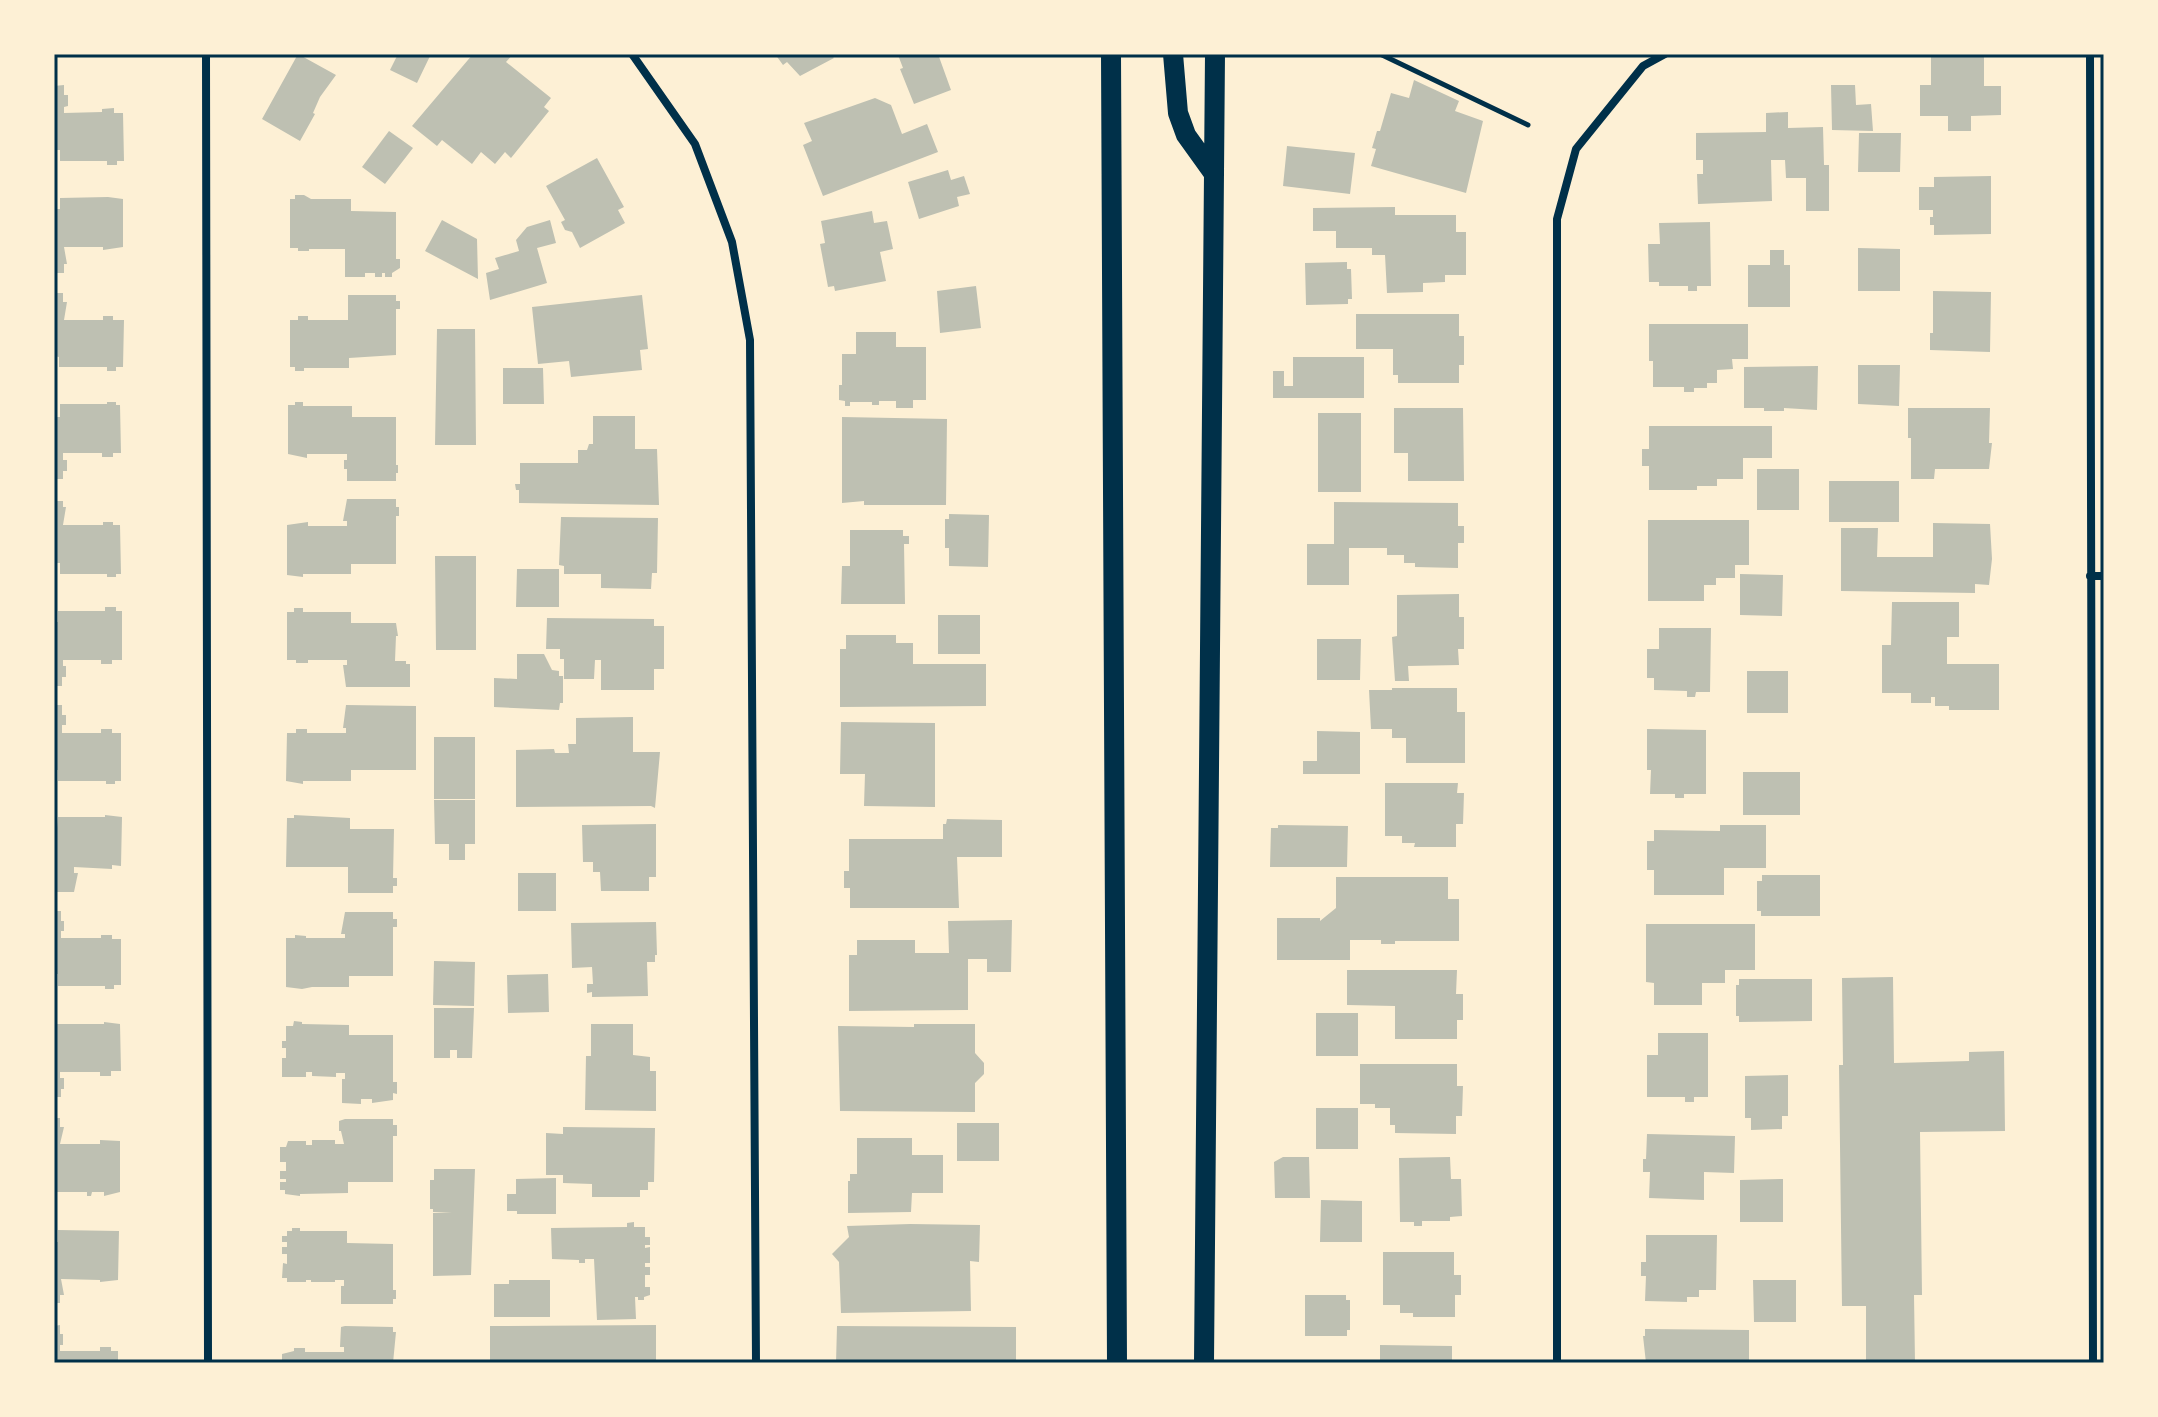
<svg xmlns="http://www.w3.org/2000/svg" width="2158" height="1417" font-family="'Alegreya Sans',sans-serif">
	<style>
		.building { fill: #bec0b2 }
		.lines { fill: none; stroke-linecap: round; stroke-linejoin: round }
		.path { stroke: #003049; stroke-width: 5 }
		.minor { stroke: #003049; stroke-width: 8 }
		.primary { stroke: #003049; stroke-width: 20 }
		.neatline { fill: none; stroke: #003049; stroke-width: 3 }
	</style>
	<rect width="100%" height="100%" fill="#fdf0d5"/>
	<!-- building -->
	<path class="building" d="M298,54l38,21 -16,22 -7,16 2,1 -15,27 -38,-22z
		M398,54h33l-14,29 -27,-13z
		M473,54h40l-7,8 45,36 -7,9 5,4 -38,47 -6,-6 -10,12 -14,-12 -9,12 -30,-24 -5,6 -25,-20z
		M775,54h55l4,4 -34,18 -13,-14 -4,3z
		M930,54l1,3 7,-3 13,36 -37,14 -14,-35 3,-1 -5,-13z
		M1931,54h53v32h17v29l-30,1v15h-23v-15h-28v-31h11z
		M1414,80l45,21 -4,10 28,10 -17,72 -95,-27 5,-17 -4,-1 5,-17h3l11,-38 18,5z
		M64,85v10h4v11l-4,1v6l38,-1v-3l12,-1v5h9l1,48h-7v4h-10v-4h-47v-11h-6v-64z
		M1831,85h24l1,20 15,-1 2,27 -41,-1z
		M875,98l16,7 11,29 25,-10 11,28 -115,44 -20,-51 9,-4 -8,-18z
		M1788,112v16l35,-1 1,38h5v46h-23v-33h-20l-1,-18h-14l1,41 -74,3 -1,-30h6v-14h-7v-27l70,-1v-19z
		M389,131l24,17 -28,36 -23,-17z
		M1859,133h42l-1,39h-42z
		M1287,146l68,7 -5,41 -67,-8z
		M597,158l27,49 -6,3 7,13 -45,25 -8,-16 -7,-2 -4,-8 4,-2 -19,-34z
		M948,170l3,10 13,-4 6,18 -13,3 2,9 -40,13 -11,-37z
		M1991,176v58l-57,1v-10h-4v-8h3v-7h-14v-23h15v-10z
		M295,195h9l7,4h40v12l45,1v47h4v9l-8,5v4h-7v-4h-3v4h-7v-4h-10v4h-20v-28h-36v2h-11v-3h-8v-49h5z
		M108,197l15,2v48l-20,3v-3h-39l3,17h-3v9h-10v-64h6v-11z
		M1395,207v8h61v17h10v43h-21v7l-22,1v9l-36,1 -2,-38h-13v-7h-36v-17h-23v-23z
		M872,211l2,12 13,-2 6,28 -13,3 6,29 -51,10 -1,-5 -6,1 -8,-43 5,-1 -4,-22z
		M442,220l35,19 1,40 -53,-28z
		M550,220l6,23 -19,5 10,35 -57,17 -4,-27 13,-4 -4,-11 24,-7 -3,-11 11,-13z
		M1710,222l1,64h-14v5h-9v-5h-29v-4h-10l-1,-38h12l-1,-21z
		M1858,248l42,1v42h-42z
		M1770,250h14v15h6v42h-42v-42h22z
		M1347,262v7h4l1,30h-4v5l-42,1 -1,-42z
		M976,286l5,42 -41,5 -3,-42z
		M1933,291l58,1 -1,60 -60,-2v-17h3z
		M54,293h9v9h4l-3,18h39v-4h10v4h11l-1,47h-7v4h-9v-4h-48v-10l-5,-1z
		M348,295h48v6h4v8h-4v46l-47,3v10h-45v3h-9v-4h-5v-47h8v-4h10v4h40z
		M642,295l6,54 -8,1 2,20 -71,7 -2,-16 -31,3 -6,-57z
		M1356,314h103v22h5v29h-5v18h-61v-8h-5v-26h-37z
		M1649,324h99v35h-16l1,10 -16,1v13h-10v5h-13v4h-10v-5h-31v-26h-4z
		M437,329h38l1,116h-41z
		M856,332h40v15h30v53h-13v8h-17v-7h-17v4h-7v-3h-22v4h-5v-5l-6,-1v-15h3v-31h14z
		M1293,357h71v41h-91v-27h11v15h9z
		M1858,365h42l-1,41 -41,-2z
		M1818,366l-1,44 -33,-2v3h-20v-3h-20v-41z
		M503,368h40l1,36h-41z
		M107,402h9v3h4l1,48h-8v4h-11v-4h-39v7h4v11h-4v8h-9v-62h6v-13h47z
		M295,402h8v4h49v11h44v48h2v8h-2v8h-49v-12h-3v-9h3v-6h-40v4l-19,-4v-49h7z
		M1394,408h69l1,73h-56v-28h-14z
		M1908,408h82l-1,35h3l-3,26h-54l-1,10h-23v-41h-3z
		M1318,413h43v79h-43z
		M593,416h42v33h22l2,56 -140,-2v-13h-3l-1,-6h5v-21h58v-13h9l2,-6h4z
		M842,417l105,2 -1,86h-82v-4l-22,2z
		M1649,426h123v32h-29v21h-26v7h-20v4h-48v-24h-7v-17h7z
		M1757,469h42v41h-42z
		M1829,481h70v41h-70z
		M347,499h49v8h3v9h-3v48h-45v10h-48v3l-16,-2v-50l21,-3v4h39v-5h-4z
		M54,501h9v6h3l-3,18h40v-3h10v3h7l1,49h-5v3h-9v-3h-47v-11h-6z
		M1334,502l124,1v23h6v17h-6v25l-43,-1v-4h-11v-8h-17v-7h-38v37h-42v-41h27z
		M949,514l40,1 -1,52 -39,-1v-18h-4v-29h4z
		M561,517l97,1 -1,55h-5l-1,16 -50,-1v-14h-37v-8l-5,-1z
		M1648,520h101v45h-14v13h-19v7h-12v16h-56z
		M1933,523l57,1 2,35 -3,26 -14,-1v9l-134,-2v-63h37l-1,29h56z
		M850,530h53v6h6v8h-5l1,60h-64l1,-38h8z
		M435,556h41v94h-40z
		M517,569h42v38h-43z
		M1740,574l43,1 -1,41 -42,-1z
		M1459,594v23h5v32h-6l1,16 -51,1 1,15h-14l-3,-44 5,-1v-41z
		M1892,602h67v35h-12v27h52v46h-50v-4h-14v-9h-4v6h-20v-10h-29v-48h9z
		M105,607h11v4h6v49h-10v4h-11v-4h-38v6h3v11h-4v9h-8v-64h4v-11h47z
		M294,608h9v4h48v11h45l2,13h-2l-1,25h11v3h4v23h-64l-3,-22h4v-5h-39v3h-12v-3h-9v-48h7z
		M938,615h42v39h-42z
		M547,618l107,1v7h10v43h-10v21h-53v-30h-6l-1,19h-30v-20h-4v-10h-14z
		M1659,628h52l-1,64h-14l-1,5h-8v-6l-33,-1v-12h-7v-29h12z
		M846,635h50v8h17v21h73v42l-146,1v-58h6z
		M1317,639h44l-1,41h-43z
		M517,654h27l8,16 7,1v5h4v27h-3l-1,7 -65,-3v-29l23,1z
		M1747,671h41v42h-41z
		M1392,688h65v24h8v51h-59v-25h-14v-9h-21l-2,-39h23z
		M54,705h8v10h4v10h-4v8h39v-4h11v4h9v48h-6v3h-9v-3h-48v-11h-4z
		M346,705l70,1v64h-65v11h-48v3l-17,-3 1,-48h9v-4h11v4h39v-5h-3z
		M633,717v35h27l-5,56 -4,-2 -135,1v-57l38,-1 1,4h14l-1,-9h8v-26z
		M841,722l94,1v84l-71,-1 1,-32h-25z
		M1647,729l59,1v64h-22v4h-9v-4h-25l1,-24h-4z
		M1317,731l43,1v42h-57v-13h14z
		M434,737h41v62h-41z
		M1743,772h57v43h-57z
		M1385,783h73l-1,10h7l-1,31h-7v23h-42l1,-4h-13v-7h-17z
		M434,800h41v44h-10v16h-16v-16h-14z
		M105,815l17,2 -1,49 -9,-1v4l-38,-2v6h4l-4,19h-20v-64h3l1,-11h47z
		M294,815l56,3v11h44l-1,49h4v8h-4v7h-45v-26h-62l1,-49h7z
		M947,819l55,1v37h-45l2,51h-109v-20h-6v-17h5v-32h94v-15h3z
		M656,824v53h-7v14h-48l-1,-19h-7v-10h-10l-1,-37z
		M1278,825l70,1 -1,41h-77l1,-39h7z
		M1720,825h46v43h-42v27h-70v-25h-7v-29h7v-11l66,1z
		M518,873h38v38h-38z
		M1762,875h58v41h-59v-5h-4v-30h5z
		M1336,877h112v22h11v42h-64v3h-14v-4h-31v20h-73v-42h43v3l16,-13z
		M54,911h7v10h3v10h-3v7h40v-3h11v4h9v46h-7v4h-9v-3h-47v-12h-4z
		M345,912h48v7h4v8h-4v49h-44v11h-37l-10,2 -16,-2v-49h9v-3l11,1v2h39v-4h-4z
		M1012,920l-1,52h-24v-13h-19v51l-119,1v-56h8v-15h58v13h34l-1,-32z
		M656,922l1,33h-2v7h-8l1,34 -56,1v-5l-5,1v-9h6l-1,-17 -20,1 -1,-45z
		M1646,924h109v46h-30v13h-23v22h-48v-22l-8,-1z
		M434,961l41,1 -1,44 -41,-1z
		M1347,970h110l-1,24h7v26h-6v19h-62v-33l-48,-1z
		M548,974l1,38 -41,1 -1,-38z
		M1893,977l1,86 75,-2v-9l35,-1 1,80 -85,1 2,163h-8l1,68h-49v-57h-24l-3,-241h4l-1,-87z
		M1739,979h73v42l-73,1v-6h-3v-31h3z
		M434,1008h40l-2,50h-15v-8h-7v8h-16z
		M1316,1013h42v43h-42z
		M294,1021l8,1v2l47,1v10h44v47h4v12l-4,-1v7l-21,3v-4h-11v5l-19,-1v-24h3v-6h-9v4l-24,-1v-4h-6v5h-24v-19h4v-10h-4v-7h4v-15h7z
		M104,1022l16,2 1,47h-10v5h-11v-4h-40v6h4v11h-3v8h-7v-62h2v-11h48z
		M591,1024h42v31l17,2v14h6v40l-71,-1 1,-54h5z
		M914,1024h61v29l9,10v11l-9,9v29l-135,-1 -2,-85 76,1z
		M1658,1033h50v64h-14v5h-9v-5h-38v-42h11z
		M1360,1064h97v22h6l-1,30h-6v18l-61,-1v-8h-5v-17h-15v-4h-15z
		M1788,1075v41h-6v13l-31,1v-12h-6v-42z
		M1316,1108h42v41h-42z
		M54,1118h6v9h4l-4,17h40v-4l20,1v51l-16,4v-4h-12l-1,4h-4v-4h-30v-11h-3z
		M345,1119h48v6h4v11h-4v46h-45v11l-48,1v2l-15,-2v-4h-5v-8h6v-3h-6v-8h6v-9h-6v-15h6l2,-6h18v4h6v-5h23v4h9l-3,-13h-2v-10z
		M957,1123h42v38h-42z
		M563,1127l92,1 -1,54h-6v8h-8v7h-48v-13l-29,-1v-8h-17v-42l17,1z
		M1647,1134l88,2 -1,37 -30,-1v28l-55,-2 1,-26h-7v-13h3z
		M857,1138h55v17h31v38h-31l-1,19 -63,1v-32h2v-7h7z
		M1283,1157h26l1,41h-35l-1,-36z
		M1450,1157l1,22h10l1,37 -12,1v4h-28v5h-8v-4h-14l-1,-64z
		M434,1169h41l-4,106 -38,1v-63l19,-1h-19v-3h-3v-29h4z
		M556,1178v36h-39v-3h-10v-17h9v-15z
		M1783,1179v43h-43v-42z
		M1321,1200l41,1v41h-42z
		M634,1222v5h11v10h5v8h-5v3l5,-1v16h-5v4h5v8h-5v12h5v8l-6,2v3h-6v-3h-3l1,22 -39,1 -3,-61h-9v4h-6v-3l-27,-1 -1,-31 76,-1v-4z
		M910,1224l70,1 -1,37 -9,-1 1,50 -130,2 -2,-51 -7,-8 17,-17 -2,-11z
		M292,1228h8v3h47v12l46,1v46h3v9h-3v5h-52v-18h3v-6h-9v2h-24v-2h-5v2h-19v-4h-5l1,-15 4,1v-10h-5v-7h5v-5h-5v-6h5v-5h5z
		M58,1230l61,1 -1,49 -18,2v-2l-39,-1 3,16h-4v8h-6v-61h4z
		M1646,1235h71l-1,55h-17v7h-12v5l-42,-1 1,-25h-5v-14h5z
		M1383,1252h71v23h7v20h-6v22h-42v-4h-13v-8h-17z
		M509,1280h41v37h-56v-33h15z
		M1753,1280h43v42h-42z
		M1305,1295h41v5h4v30h-3v6h-42z
		M60,1325v9h3v11h-3v6h40v-4h11v4h7v12h-64v-37z
		M656,1325v38h-166v-37z
		M345,1326l48,1v5h3l-3,31h-111v-9l12,-3v-3h11v4h39v-5h-4l1,-20z
		M837,1326l179,1v36h-180z
		M1645,1329l104,1v32l-103,1 -3,-27h2z
		M1380,1345l72,1v17h-72z"/>
	<g class="lines">
		<!-- path -->
		<path class="path" d="M1380,54l148,71"/>
		<!-- minor -->
		<path class="minor" d="M206,54l2,1309
			M632,54l63,90 37,98 18,98 6,1023
			M2090,54l3,1309
			M2090,576h14
			M1557,1363v-1144l19,-70 67,-83 22,-12"/>
		<!-- primary -->
		<path class="primary" d="M1111,54l6,1309
			M1173,54l5,59 8,22 28,39
			M1204,1363l11,-1309"/>
	</g>
	<!-- border -->
	<rect width="2158" height="1417" fill="none" stroke="#fdf0d5" stroke-width="112"/>
	<rect x="56" y="56" width="2046" height="1305" class="neatline"/>
</svg>
